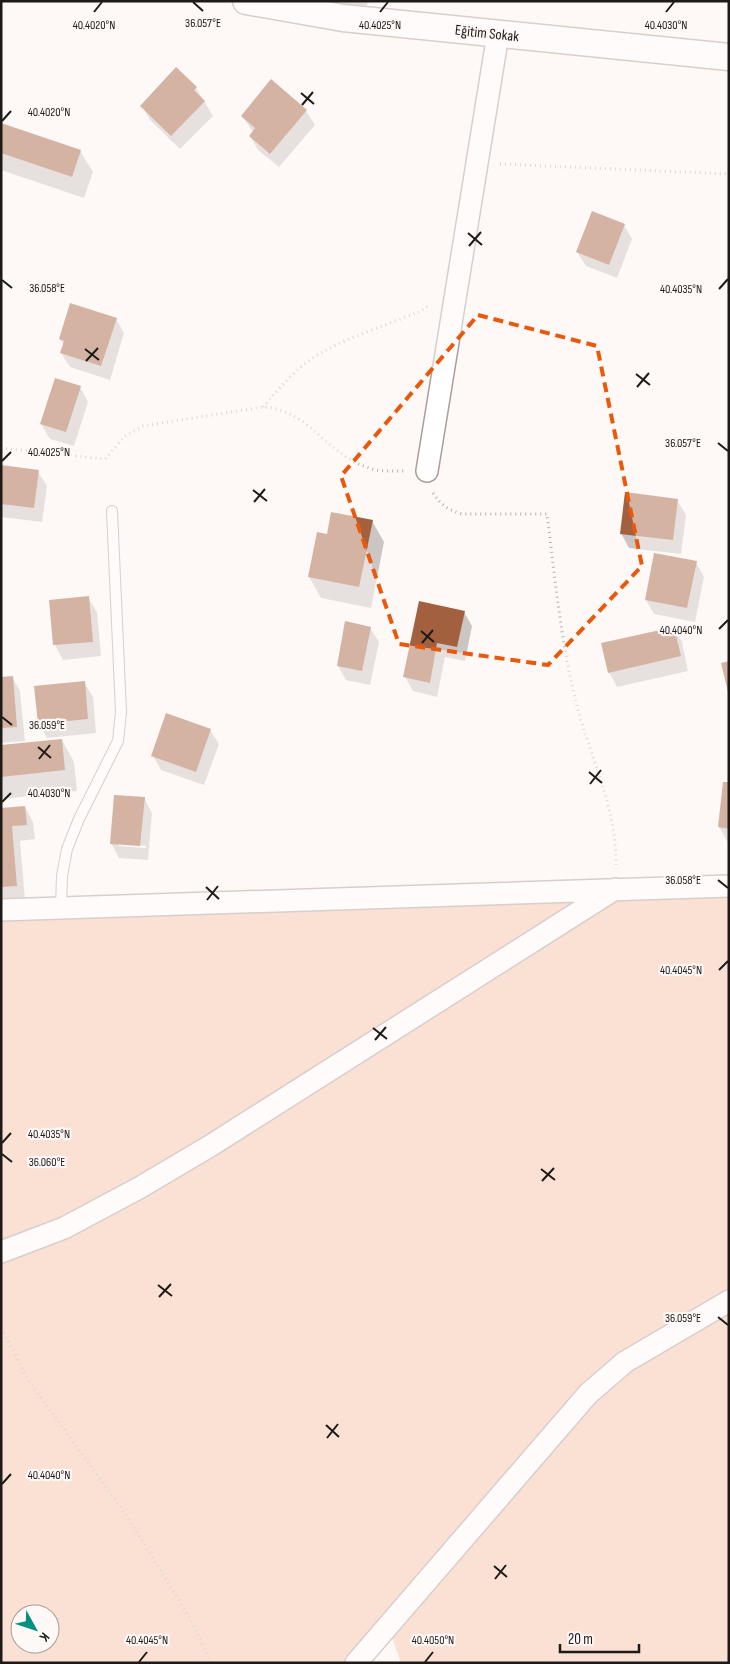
<svg xmlns="http://www.w3.org/2000/svg" width="730" height="1664" font-family="'Sofia Sans Condensed',sans-serif">
	<style>
		.green { fill: #f9c5ac; fill-rule: evenodd }
		.shadow { fill: #0003; fill-rule: evenodd }
		.building { fill: #a3603f }
		.lines { fill: none; stroke-linecap: round; stroke-linejoin: round }
		.service-casing { stroke: #aa9e98; stroke-width: 12 }
		.minor-casing { stroke: #aa9e98; stroke-width: 24 }
		.tertiary-casing { stroke: #aa9e98; stroke-width: 29 }
		.path { stroke: #b6b1af; stroke-width: 3; stroke-dasharray: 1 4; stroke-linecap: butt }
		.service { stroke: #fff; stroke-width: 10 }
		.minor { stroke: #fff; stroke-width: 21 }
		.tertiary { stroke: #fff; stroke-width: 26 }
		.marked { fill: none; stroke: #e8590c; stroke-width: 4; stroke-dasharray: 10 6; stroke-linejoin: round }
		.ticks { fill: none; stroke: #1e1a18; stroke-width: 2 }
		.labels { text-anchor: middle; stroke-width: 4.5; stroke-linejoin: round; paint-order: stroke }
		.street-label { font-size: 15px; fill: #1e1a18; stroke: #fef8f6 }
		.ticks-label { font-size: 12px; text-anchor: middle; fill: #1e1a18; stroke: #fef8f6; stroke-width: 4.5; stroke-linejoin: round; paint-order: stroke }
	</style>
	<rect width="100%" height="100%" fill="#fef8f6"/>
	<!-- green -->
	<path class="green" d="M729,886v777h-328l-13,-37 -32,37h-355v-753zM20,1614h30v30h-30z"/>
	<!-- shadow -->
	<path class="shadow" d="M334,1h34l-3,13 -28,-7z
		M176,69l20,19 17,28 -33,33 -30,-29 -8,-14z
		M306,111l9,14 -36,42 -21,-17 -8,-14 3,-4 -11,-16z
		M1,124l79,27 13,21 -9,26 -83,-28z
		M624,225l8,14 -15,39 -31,-12 -9,-14z
		M116,319l8,14 -14,47 -40,-13 -9,-14 3,-8 -4,-6z
		M80,387l8,15 -14,44 -24,-7 -9,-15z
		M1,466l37,6 9,14 -5,36 -41,-5z
		M677,500l9,15 -5,39 -52,-6 -8,-15z
		M372,521l12,21 -13,66 -50,-10 -12,-21 19,-42z
		M696,562l8,15 -9,45 -41,-8 -8,-14z
		M88,598l9,14 4,44 -38,4 -8,-15 -4,-44z
		M464,612l8,14 -7,35 -20,-4 -8,40 -24,-6 -8,-14z
		M370,628l9,14 -9,43 -24,-5 -8,-14z
		M674,628l8,14 6,29 -71,16 -8,-15z
		M12,677l8,14 5,50 -24,2v-65z
		M84,682l9,15 3,36 -49,5 -8,-15z
		M210,730l9,14 -15,41 -43,-15 -8,-14z
		M62,740l12,22 3,29 -76,8v-53z
		M724,783l5,1v60l-10,-17z
		M144,798l8,15 -4,47 -29,-2 -8,-15zM119,843l27,3v2l-27,-2z
		M25,807l8,15 2,17 -15,2 5,59 -24,2v-93z"/>
	<!-- building -->
	<path class="building" d="M176,67l21,20 -3,3 11,11 -34,35 -31,-30z
		M271,79l36,31 -37,44 -21,-18 6,-8 -14,-12z
		M1,123l80,27 -9,27 -71,-24z
		M592,211l33,13 -16,41 -33,-13z
		M70,303l47,15 -16,48 -41,-13 4,-12 -5,-2z
		M55,378l26,8 -15,46 -26,-8z
		M1,465l38,5 -5,38 -33,-4z
		M625,492l53,7 -5,41 -53,-6z
		M331,512l42,8 -14,67 -51,-10 9,-45 10,2z
		M654,553l43,8 -10,47 -42,-8z
		M89,596l4,46 -40,3 -4,-45z
		M419,601l46,10 -8,36 -20,-4 -7,40 -27,-6z
		M345,621l26,6 -9,44 -25,-5z
		M674,627l7,29 -73,17 -7,-30z
		M729,661v31h-1l-7,-29z
		M13,676l4,51 -16,1v-51z
		M85,681l3,38 -50,5 -4,-38z
		M166,713l45,16 -15,43 -45,-16z
		M62,739l3,31 -64,7v-32z
		M723,782h6v47l-11,-2z
		M114,795l31,2 -5,49 -30,-2z
		M25,806l2,19 -15,1 5,60 -16,1v-79z"/>
	<g class="lines">
		<!-- service casing -->
		<g class="service-casing">
			<path id="service" d="M61,908l1,-32 5,-27 12,-30 39,-78 3,-29 -9,-201"/>
		</g>
		<!-- minor casing -->
		<g class="minor-casing">
			<path id="minor" d="M427,471l71,-437
				M1,910l728,-24
				M1,1252l63,-24 75,-40 71,-42 405,-257
				M356,1663l232,-269 37,-32 104,-61"/>
		</g>
		<!-- tertiary casing -->
		<g class="tertiary-casing">
			<path id="tertiary" d="M246,1l97,17 386,39"/>
		</g>
		<!-- path -->
		<path class="path" d="M500,164l229,10
			M263,407c16,-18 32,-38 53,-51 31,-19 71,-31 105,-45l9,-6
			M1,448l104,11 20,-23 17,-10 121,-19c45,2 65,49 106,61 11,4 23,3 35,3
			M433,493c8,12 15,17 29,21h85c8,64 14,130 30,192 14,53 40,104 39,159
			M1,1328l28,53 97,134 63,101 22,47"/>
		<!-- service -->
		<use href="#service" class="service"/>
		<!-- minor -->
		<use href="#minor" class="minor"/>
		<!-- tertiary -->
		<use href="#tertiary" class="tertiary"/>
	</g>
	<!-- marked area -->
	<path d="M0 0H730V1664H0ZM478,315l119,31 45,220 -94,99 -149,-21 -58,-168z" fill="#fef8f6" fill-opacity=".55" fill-rule="evenodd"/>
	<path class="marked" d="M478,315l119,31 45,220 -94,99 -149,-21 -58,-168z"/>
	<!-- ticks -->
	<path class="ticks" d="M193,2l10,9M94,12l8,-10M380,12l8,-10M666,12l8,-10M301,93l13,11M302,105l11,-13M2,121l9,-10M468,233l14,12M469,246l12,-14M2,280l10,8M719,289l9,-10M85,349l14,11M86,361l12,-13M636,374l14,11M637,387l12,-14M718,443l10,8M2,461l9,-9M253,490l14,11M254,502l11,-13M719,629l9,-9M421,631l13,11M422,643l11,-13M2,717l10,8M38,747l13,11M39,759l11,-14M589,772l13,11M590,784l11,-14M2,802l9,-9M718,880l10,8M206,887l13,12M207,900l11,-14M719,970l9,-9M373,1028l14,11M375,1040l11,-13M2,1143l9,-10M2,1154l10,8M541,1169l14,11M542,1181l12,-13M158,1285l14,11M159,1297l12,-13M718,1317l10,8M326,1425l13,12M327,1438l11,-14M2,1484l9,-10M494,1566l13,11M495,1579l11,-14M139,1662l8,-10M425,1662l8,-10"/>
	<g class="labels">
		<!-- street labels -->
		<g class="street-label">
			<text transform="translate(487 33) rotate(6)" y="5">Eğitim Sokak</text>
		</g>
	</g>
	<g class="ticks-label">
		<text x="203" y="27">36.057°E</text>
		<text x="94" y="29">40.4020°N</text>
		<text x="380" y="29">40.4025°N</text>
		<text x="666" y="29">40.4030°N</text>
		<text x="49" y="116">40.4020°N</text>
		<text x="47" y="292">36.058°E</text>
		<text x="681" y="293">40.4035°N</text>
		<text x="683" y="447">36.057°E</text>
		<text x="49" y="456">40.4025°N</text>
		<text x="681" y="634">40.4040°N</text>
		<text x="47" y="729">36.059°E</text>
		<text x="49" y="797">40.4030°N</text>
		<text x="683" y="884">36.058°E</text>
		<text x="681" y="974">40.4045°N</text>
		<text x="49" y="1138">40.4035°N</text>
		<text x="47" y="1166">36.060°E</text>
		<text x="683" y="1322">36.059°E</text>
		<text x="49" y="1479">40.4040°N</text>
		<text x="147" y="1644">40.4045°N</text>
		<text x="433" y="1644">40.4050°N</text>
	</g>
	<!-- border -->
	<rect width="730" height="1664" fill="none" stroke="#1e1a18" stroke-width="5"/>
	<!-- north arrow -->
	<g transform="translate(35 1629) rotate(130)"><circle r="24" fill="#fef8f6" stroke="#a49f9d"/>
	<path d="M0-4L9 19L0 12L-9 19Z" fill="#009280"/>
	<text y="-8" font-size="14" font-weight="bold" text-anchor="middle" fill="#1e1a18">K</text>
	</g>
	<!-- scale -->
	<path d="M560 1644v8h79v-8" fill="none" stroke="#1e1a18" stroke-width="2.5"/>
	<text x="568" y="1644" font-size="15" fill="#1e1a18" stroke="#fef8f6" stroke-width="4" paint-order="stroke">20 m</text>
</svg>
